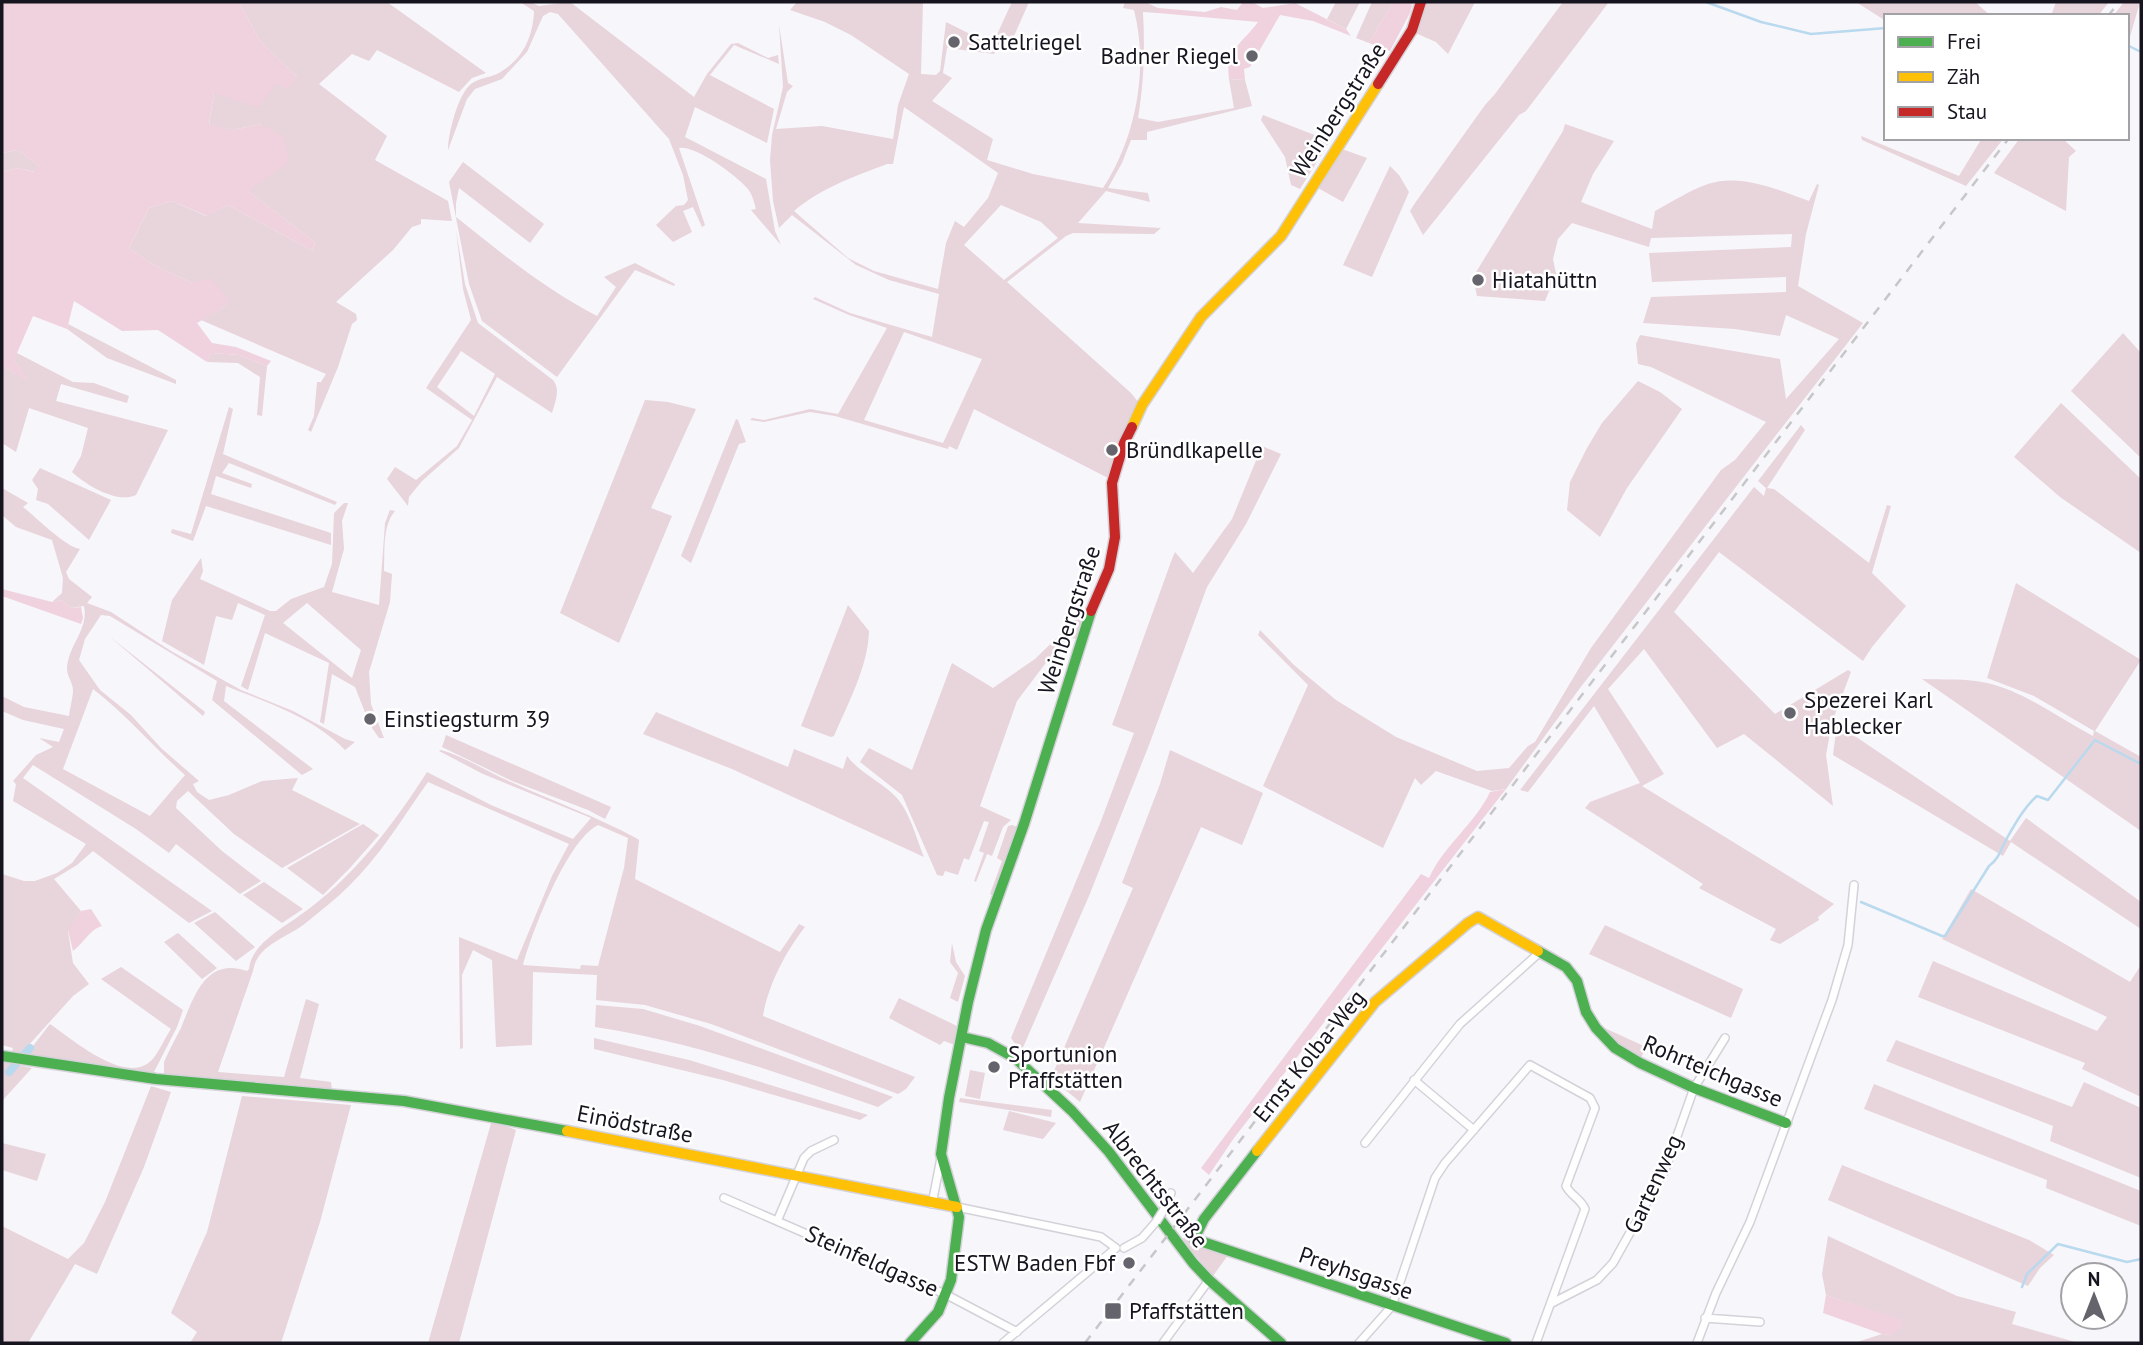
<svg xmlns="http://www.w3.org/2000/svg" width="2143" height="1345" font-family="'PT Sans',sans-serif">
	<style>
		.green { fill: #e8d4db; fill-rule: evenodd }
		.forest { fill: #efd2dd }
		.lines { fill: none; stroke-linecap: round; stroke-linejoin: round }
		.stream { stroke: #b9d9ee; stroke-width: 2.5 }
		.canal { stroke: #b9d9ee; stroke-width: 8 }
		.street-casing { stroke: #d4d2d9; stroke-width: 10 }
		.fast-casing { stroke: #d4d2d9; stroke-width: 13 }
		.slow-casing { stroke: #d4d2d9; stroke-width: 13 }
		.jam-casing { stroke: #d4d2d9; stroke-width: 13 }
		.street { stroke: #fefefe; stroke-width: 7 }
		.fast { stroke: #4caf50; stroke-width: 10 }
		.slow { stroke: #ffc107; stroke-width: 10 }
		.jam { stroke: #c62828; stroke-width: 10 }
		.rail { stroke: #c7c6c8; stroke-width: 2.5; stroke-dasharray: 9 9; stroke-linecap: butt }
		.street-bridge-casing { stroke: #d4d2d9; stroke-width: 10; stroke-linecap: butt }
		.street-bridge { stroke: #fefefe; stroke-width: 7 }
		.poi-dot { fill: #65636b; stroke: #fff; stroke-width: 2.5 }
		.labels { text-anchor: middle; stroke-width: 5; stroke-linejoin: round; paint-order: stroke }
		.poi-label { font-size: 23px; fill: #16141e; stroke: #fff; text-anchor: start }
		.street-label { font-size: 23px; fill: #16141e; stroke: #fff }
	</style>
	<rect width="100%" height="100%" fill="#f7f6fa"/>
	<!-- green -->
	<path class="green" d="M239,2h148l99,71 -14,5 -13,14 -82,-42 -8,11 -17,-7 -33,30 68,52 -12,24 73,41 4,20 -31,-2v5l-9,3 -19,23 -57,52 20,12 1,6 -5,4 -14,43 -27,65 -3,-2 6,-14 3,-34h4l5,-8 -125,-54 25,-14 -34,-23 -40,-19 -23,-16 20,-40 23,-7 34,15 22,-11 85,46 2,-9 -67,-51 13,-67 -28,6 -24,-5 5,-32 62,-9 21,-7 -37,-36z
		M520,2h10l9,4 31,-4 124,95 13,-23 24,-30 7,-1 30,15 10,-3 1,9 -45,-19 -24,30 64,34 -7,34 -72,-36 -10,30 81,42 9,52 6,14 -30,-35 5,-1c-2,-7 -4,-16 -9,-21 -11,-13 -52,-43 -68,-40l26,77 -3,2 -9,-20 -10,4 9,21 -19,10 -17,-17 20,-19 8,-1 4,-5 -5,-25 -14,-36 -111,-125 -8,-2 -7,4 -16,36 -25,27 -27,10 -8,10 -19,51c0,-16 10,-56 23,-66 8,-6 17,-6 26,-10 25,-13 36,-36 37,-63z
		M797,2h126l-2,72 15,1 4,-4 6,-49 30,15 18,4 18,-39h17l-19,43 32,4 -1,2 -43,-3 -4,6 -47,-6 -4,25 9,5 -20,23 61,38 -6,21 46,14 70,14c33,-50 46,-120 31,-178l-11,-2 2,-6h20l13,6v5l-15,-1c2,37 1,70 -5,106l20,4 76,-14 -5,-29 16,1 7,26 -105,26v8h-16l-9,23 -14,25 40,5 2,9 -44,-11 -28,32 83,5 -7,6 -81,-1 -7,3 -59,46 124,111 8,10 -14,28 -17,47 -134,-69 -17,41 -8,-4 -1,3 -113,-33 -25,-4 -46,10 -14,-2 2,-2 12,2 46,-11 28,5 49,-86 -38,-13 -36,-16 2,-2 35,16 82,24 7,-43 -50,-14 -33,-15 -64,-50 -13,13 -6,-27 -3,-41 2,-25 11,-48 -4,-62 9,58 5,3 -6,6 -11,37 46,-3 71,13 5,-34 11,-31 -58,-39 -26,-13 -35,-12zM904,107l94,66 -10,25 -24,29 -9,-6 -9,22 -8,46 -64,-18 -26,-13 -54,-47c27,-23 59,-34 93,-47h6zM1001,205l40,17 17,16 -54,42 -40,-35zM904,332l78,27 -39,84 -79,-23z
		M1336,2h24l-14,27 -19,-10z
		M1372,2h21l-24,41 -13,-5z
		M1425,2h50l-27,52 -12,-12 -23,-10 9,-17z
		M1563,2h46l-83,109 -7,4 -96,120 -13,-24 5,-8 70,-98 10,-11z
		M1856,2h119l16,14h-105v5z
		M2056,2h53l-11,14h-47z
		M2124,2h16l-13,45v-31h-14z
		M1263,115l67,26 -30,48 -9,-4 -6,-28 -24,-37z
		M1565,124l49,17 -21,33 -12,28 71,27 3,-18c17,-9 35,-21 53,-27 33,-11 71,6 101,17l8,-17 2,1 -13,49 -8,52 65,37 -283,365 -74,101 -14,2 -56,-20 -15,14 -6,-7 -32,70 -120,-62 45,-101 -50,-50 2,-5 34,35 42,35 60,37 81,34 32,-3 19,-22 7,-4 56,-94 130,-178 14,-10 31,-38 -115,-55 -13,-3 -2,-20 4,-9 140,24 6,40 53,-60 -53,-24 -6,21 -45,-7 -92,-6 8,-26 135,-5v-15l-134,5 -3,-29 142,-6 1,-13 -141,4 -2,9 -77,-24 -14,16 -5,20 3,15 -11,27 -68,-5 -4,-19 90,-146z
		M1861,136l98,40 23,-38h22l-38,48 -104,-46z
		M2020,138h42l14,13 -7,6 -3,54 -72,-38z
		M1342,149l25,9 -24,44 -25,-14z
		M18,150l21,16 -4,6 -17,-4 -16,4v-19z
		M463,162l81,62 -14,19 -71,-55 -3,15v14c45,36 90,73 141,99l19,-29 -12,-10 31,-14 40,21 -1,2 -39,-16 -78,107 -75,-56 -13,-37 -20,-102z
		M1390,166l9,9 10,17 -37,85 -29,-12z
		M456,230l9,54 13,39 75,57c8,10 2,22 -1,33l-55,-36 -38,71 -37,33 -13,16 -1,9 -21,-27 8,-12 21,13 41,-34 15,-26 -46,-32 45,-68 -8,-31zM461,351l34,23 -21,42 -37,-29z
		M68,324l108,56v4l-69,-26 -40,-29z
		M2123,333l18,20v105l-70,-67z
		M15,352l58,30 21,1 35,13 -2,7 -66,-19 -5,17 112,29 -32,65c-19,9 -50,-10 -64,-23l9,-16 7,-28 -59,-20 -13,44 -14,-9v-77l26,14 -14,-20z
		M211,353l28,2 28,11 -5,50 -5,-1 3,-38 -22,-14 -31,-1z
		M1638,381l22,11 22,17 -55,79 -27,49 -33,-27 3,-28 17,-34 15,-25z
		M645,400l23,2 28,7 -45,99 21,8 -53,127 -59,-30z
		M2061,403l80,76v74l-81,-56 -46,-40z
		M229,407l4,2 -10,45 114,48 -2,3 -106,-42 -7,10 30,11 -1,4 -35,-12 -5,18 120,39v12l-125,-39 -13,35 -22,-8 1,-4 19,5z
		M736,419l2,1 8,22 -7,2 -48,119 -10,-7z
		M1801,425l4,5 -38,58 7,1 95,74 18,-58 4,1 -19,67 34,33 -34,41 -9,14 -144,-109 -45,60 101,102 73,-44 3,2 -19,50 -6,33 7,51 -89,-72 -27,14 -73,-99 -36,40 56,85 -22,12 192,118 -16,13 1,3 -39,24 -10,-4 6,-11 -77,-41 4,-4 -118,-76 5,-6 50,-19 -46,-77 -66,86 -8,-2 234,-303 10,9 2,-8 -8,-7z
		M1262,446l19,8 -35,70 -39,63 -58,158 -60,151 -68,156 -10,-14 90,-217 33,-88 -22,-8 60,-166 3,-7 18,21 39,-54z
		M40,468l71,32 -22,40 -41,-36 -12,-4 2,-11 -6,-9z
		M2,488l26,15 -5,4c14,11 41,39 57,42l-14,23 3,7 23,18 -5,6 24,9 60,39 70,39 52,21 52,28 10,3 -10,8c-32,-33 -77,-47 -119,-64l-2,15 89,68 -11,6 -90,-75 5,-19 -107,-65 -9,-1 -16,24 -6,21 21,30 31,25 30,33 38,33 -6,3 4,8 12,8 20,-5 33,-14 36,-3 -6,12 68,34 -78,44 -48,-34 -46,-43 -11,10 -1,7 46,43 39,30 -21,13 -64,-50 -7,9 -33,-24 -103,-64 -10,13 189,133 -23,12 -96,-72 -16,14 -23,14 27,32 -13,20 5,32 16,21 -16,12 -55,61 -7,-1 2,-8 -11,-3v-171l22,7h11l22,-8 15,-10 14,-19 -73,-43 3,-17 -3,-3 23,-26 17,-8 -14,-9 20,4 5,-13 -41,-9 -21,-9v-15l22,11 45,9c1,-8 4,-19 4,-26 0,-7 -6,-14 -6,-21 1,-24 22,-39 17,-63l-13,2 -9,-8 -10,2 10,-9 1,-15 -11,-38 -36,-13 -14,-12zM93,689c34,26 60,58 92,86l-35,41 -87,-47z
		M344,503h4l-6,18 2,28 -12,43 47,13 6,-82 5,-13 5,1c-13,15 -10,41 -11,60l8,3 -2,28 -21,70 2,32 13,34h-5l-9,-13 -15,-38 -23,-13 -8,50 -4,-2 9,-59 -64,-30 -17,57 -7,-4 24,-71 -27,-12 -6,17 -16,-4 -12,49 -42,-24 10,-41 29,-42 2,13 -3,8 70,32h6l15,-12 33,-12 8,-23 2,-51zM307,603l54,47 -9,28 -69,-55z
		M2016,583l125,77 -46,71 46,26v74l-219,-152c21,1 44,-1 65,4 39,9 71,35 106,53l1,-5 -60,-35 -47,-18z
		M848,605l21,26c-1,36 -21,72 -35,105l-3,1 -30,-11z
		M1086,619l-8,20 -6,-1 -8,15 -13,3 -34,45 -37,105 31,14 -8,7 -11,29 -5,-2 -11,28 -2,-1 10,-28 -5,-2 10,-29 -5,-1 -15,39 -5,-2 -6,17 -13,-4 -2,5 -6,-1 -35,-80 -42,-33 9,-14 43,22 40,-107 41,25 42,-29 40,-39z
		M109,636l96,76 -2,4z
		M656,712l132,55 6,-18 49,20 4,-13c13,17 33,25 48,40 15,15 21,42 29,61l-192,-88 -89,-35z
		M1837,724l173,117 16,-23 115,84v27l-130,-87 -8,14 -170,-101z
		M446,735l165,72 -6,12 -17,-9 -76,-29 -70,-34z
		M441,750c25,7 46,22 70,32 42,19 84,34 125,56l3,2 -4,39 145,73 19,-28 6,3c-19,24 -37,58 -42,89l152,61 -9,12 -8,5 -187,-70 -66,-19 -49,-5 1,-25 -64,-3 -1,73 -36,2 -4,-87 -19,-10 -11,25 1,73 -3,1 -1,-112 58,23 35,-84 17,-32 -141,-62c-25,35 -48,74 -79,104 -13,13 -28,24 -42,36 -19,16 -50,22 -54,49l-35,101 66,5 22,-78 13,5 -19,74 31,4 1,8 -165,-14 -3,-2v-12c5,-11 11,-23 17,-34 12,-29 24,-72 66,-57l2,-2c2,-24 32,-40 50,-53 53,-37 93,-89 128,-144l64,33 82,34 18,-21 -108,-44 -44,-23zM598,825l30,13 -4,30 -26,98 -17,-1 -1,4 -57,-4c9,-33 44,-125 75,-140z
		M1170,750l93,43 -21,52 -41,-18 -121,275 -29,-24 82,-190 -11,-5 38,-99z
		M363,824l16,11 -30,34 -26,26 -36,-27z
		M1012,825l6,2 -22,67 -4,1 -2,-1 12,-33 -5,-3 11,-32z
		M264,882l39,27 -21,14 -39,-28z
		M1971,889l159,93 11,-17v132l-59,-28 3,-6 -167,-66 15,-36 164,70 10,-14 -165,-78z
		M215,912l40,35 -19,14 -42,-38z
		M1605,925l138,64 -12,29 -142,-64z
		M178,933l39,35 -15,11 -38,-37z
		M952,943l4,19 9,14 -7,26 -8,-4 8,-25 -8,-11z
		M121,967l62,43 -6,17 -23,45 -5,2 -123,-19 24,-31c22,15 70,57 97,40 10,-6 17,-25 24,-35l-70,-50z
		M899,998l58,28 -2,19 -11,-4 -4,4 -51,-27z
		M596,1005l47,4 57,17 193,71 -15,10c-94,-32 -184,-65 -283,-80z
		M1598,1025l48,22 -6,13 -13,-7z
		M594,1038l95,22 179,55 -8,5 -137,-40 -129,-31z
		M1896,1040l176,67 12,-25 57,26v70l-91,-37 3,-15 -167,-65z
		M4,1062l28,6 -30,33v-37z
		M970,1070l15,3 -5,26 -15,-3z
		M1874,1084l267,107v35l-95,-38 1,-8 -183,-71z
		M151,1086l20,6 -27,75 -47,107 -22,-10 -47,79h-26v-117l66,33 16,-16 21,-41z
		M242,1096l109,9 -31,117 -39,121h-91l7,-11 -26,-19 36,-81z
		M960,1098l92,12 -1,7 -92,-15z
		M1009,1111l47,12 -13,16 -40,-9z
		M492,1120l24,10 -57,213h-31z
		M2,1143l44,11 -9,27 -35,-11z
		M1842,1165l187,75 25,15 -14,13 -12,18 -200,-86z
		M1199,1220l-9,21 38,14 -15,21 -31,-36z
		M1828,1236l129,60 59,16 -4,12 67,19h-225l28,-9 9,1 10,-15 -75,-25 -4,-21z"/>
	<!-- forest -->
	<path class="forest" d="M2,2h237l21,39 37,36 -9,13 -12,-6 -17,24 -45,-15 -5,31 24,6 28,-6 23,13 6,25 -42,29 67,51 -2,9 -85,-46 -21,11 -35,-15 -23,7 -20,40 23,16 40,19 18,-5 19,21 -3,7 -29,17 15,20 24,4 35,14 -4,5 -28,-11 -28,-2 -4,9 -49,-32 -36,1 -48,-30 -7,28 -34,-13 -19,44 15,21 -27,-15v-194l16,-4 16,4 5,-6 -21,-16 -16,3z
		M1243,2h9l11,6 32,-5 51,26 5,7 -38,-15 -33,-6 -30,52 -6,2 1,11 -16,-1c-4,-30 14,-36 29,-57l-100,-9v-5l47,4 16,-5 16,3z
		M1393,2h20l-3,11 -20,38 -21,-8z
		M2,589l50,13 10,-2 9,8 10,-1 2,11 -2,6 -79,-28z
		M1506,789l-272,349 -25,37 -8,-7 220,-294 8,4c15,-33 46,-54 61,-86z
		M91,909l11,17c-12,3 -19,18 -29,25l-5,-21 13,-19z
		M1826,1295l74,24 3,8 -12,8 -9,-1 -59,-21z"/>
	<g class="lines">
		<!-- stream -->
		<path class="stream" d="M1706,2l55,20 50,12 75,-6
			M2127,45l14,7
			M1861,902l81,34h3l44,-70c10,-7 12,-17 18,-28 8,-14 18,-32 30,-42l11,4 47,-60 46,24
			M2022,1287l5,-13 31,-30 69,18 14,-3"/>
		<!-- canal -->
		<path class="canal" d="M9,1072l21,-24"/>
		<!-- street casing -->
		<g class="street-casing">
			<path id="street" d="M1414,1080l60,50
				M1365,1143l95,-119 79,-71
				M724,1198l223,97 70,37
				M932,1204l9,-46
				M957,1207l144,30 15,11 -113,95
				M1163,1211l8,-18
				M778,1219l26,-61 7,-7 23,-11
				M1124,1248l18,-10 14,-16
				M1552,1303l45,-23 16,-17 52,-93 29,-82 31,-50
				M1705,1318l55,4
				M1163,1343l46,-63
				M1359,1343l33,-37 43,-128 10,-15 85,-98 60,33 5,10 -29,78c5,10 14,12 19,23l-49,134
				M1697,1343l19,-50 34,-71 82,-222 16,-55 6,-60"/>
		</g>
		<!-- fast casing -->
		<g class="fast-casing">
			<path id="fast" d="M1538,951l28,16 11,14 9,31 10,16 19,20 25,15 54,25 92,35
				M962,1037l26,6 27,15 57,53 37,41 84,111 16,17 72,63
				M2,1056l154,23 248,22 163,30
				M1257,1151l-53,68 -10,20 312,104
				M910,1343l28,-31 13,-32 8,-63 -18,-63 8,-56 19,-96 18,-72 38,-106 67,-213"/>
		</g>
		<!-- slow casing -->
		<g class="slow-casing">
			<path id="slow" d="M1132,427l10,-22 59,-88 80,-81 97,-152
				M567,1131l390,76
				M1257,1151l118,-149 93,-79 10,-6 60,34"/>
		</g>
		<!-- jam casing -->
		<g class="jam-casing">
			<path id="jam" d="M1378,84l34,-54 9,-28
				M1091,611l18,-42 6,-32 -3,-54 12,-40 8,-16"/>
		</g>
		<!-- street -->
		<use href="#street" class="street"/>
		<!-- fast -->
		<use href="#fast" class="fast"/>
		<!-- slow -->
		<use href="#slow" class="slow"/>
		<!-- jam -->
		<use href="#jam" class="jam"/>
		<!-- rail -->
		<path class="rail" d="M2108,16l11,-14
			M1085,1343l924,-1205"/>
		<!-- street-bridge casing -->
		<g class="street-bridge-casing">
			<path id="street-bridge" d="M1156,1222l7,-11"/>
		</g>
		<!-- street-bridge -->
		<use href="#street-bridge" class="street-bridge"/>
	</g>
	<!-- markers -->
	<g class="poi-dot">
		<circle cx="954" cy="42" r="7"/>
		<circle cx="1252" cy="56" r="7"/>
		<circle cx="1478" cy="280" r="7"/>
		<circle cx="1112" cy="450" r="7"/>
		<circle cx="1790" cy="713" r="7"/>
		<circle cx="370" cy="719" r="7"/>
		<circle cx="994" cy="1067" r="7"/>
		<circle cx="1129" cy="1263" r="7"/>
		<rect x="1104" y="1302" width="18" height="18" rx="3.5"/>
	</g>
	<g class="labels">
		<!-- poi labels -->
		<g class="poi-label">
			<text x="968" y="50">Sattelriegel</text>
			<text x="1238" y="64" text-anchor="end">Badner Riegel</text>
			<text x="1492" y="288">Hiatahüttn</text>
			<text x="1126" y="458">Bründlkapelle</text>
			<text x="1804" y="708">Spezerei Karl<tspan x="1804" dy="26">Hablecker</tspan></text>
			<text x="384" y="727">Einstiegsturm 39</text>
			<text x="1008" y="1062">Sportunion<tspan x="1008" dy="26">Pfaffstätten</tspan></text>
			<text x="1115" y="1271" text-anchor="end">ESTW Baden Fbf</text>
			<text x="1129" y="1319">Pfaffstätten</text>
		</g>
		<!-- street labels -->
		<g class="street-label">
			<text transform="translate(1338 110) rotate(-57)" y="8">Weinbergstraße</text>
			<text transform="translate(1069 620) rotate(-72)" y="8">Weinbergstraße</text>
			<text transform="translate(1309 1056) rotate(-51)" y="8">Ernst Kolba-Weg</text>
			<text transform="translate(1713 1071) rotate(23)" y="8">Rohrteichgasse</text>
			<text transform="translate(635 1124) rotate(11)" y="8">Einödstraße</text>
			<text transform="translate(1156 1184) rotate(52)" y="8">Albrechtsstraße</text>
			<text transform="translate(1653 1184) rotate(-65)" y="8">Gartenweg</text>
			<text transform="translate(872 1261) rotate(24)" y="8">Steinfeldgasse</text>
			<text transform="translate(1356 1273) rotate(19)" y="8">Preyhsgasse</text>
		</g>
	</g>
	<!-- border -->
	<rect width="2143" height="1345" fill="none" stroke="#16141e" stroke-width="7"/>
	<!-- legend -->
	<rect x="1884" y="14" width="245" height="126" fill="#ffffff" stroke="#a2a1a5" stroke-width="2"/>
	<rect x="1898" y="37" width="35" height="10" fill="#4caf50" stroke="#a2a1a5" stroke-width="2"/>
	<text x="1947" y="49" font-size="21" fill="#16141e">Frei</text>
	<rect x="1898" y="72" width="35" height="10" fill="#ffc107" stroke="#a2a1a5" stroke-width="2"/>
	<text x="1947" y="84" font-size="21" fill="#16141e">Zäh</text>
	<rect x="1898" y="107" width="35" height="10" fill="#c62828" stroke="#a2a1a5" stroke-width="2"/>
	<text x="1947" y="119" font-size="21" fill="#16141e">Stau</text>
	<!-- north arrow -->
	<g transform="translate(2094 1296)"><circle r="33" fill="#ffffff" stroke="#a2a1a5" stroke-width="2"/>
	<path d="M0-5L12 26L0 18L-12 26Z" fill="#65636b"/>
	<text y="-10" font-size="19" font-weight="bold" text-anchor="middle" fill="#16141e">N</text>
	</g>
</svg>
